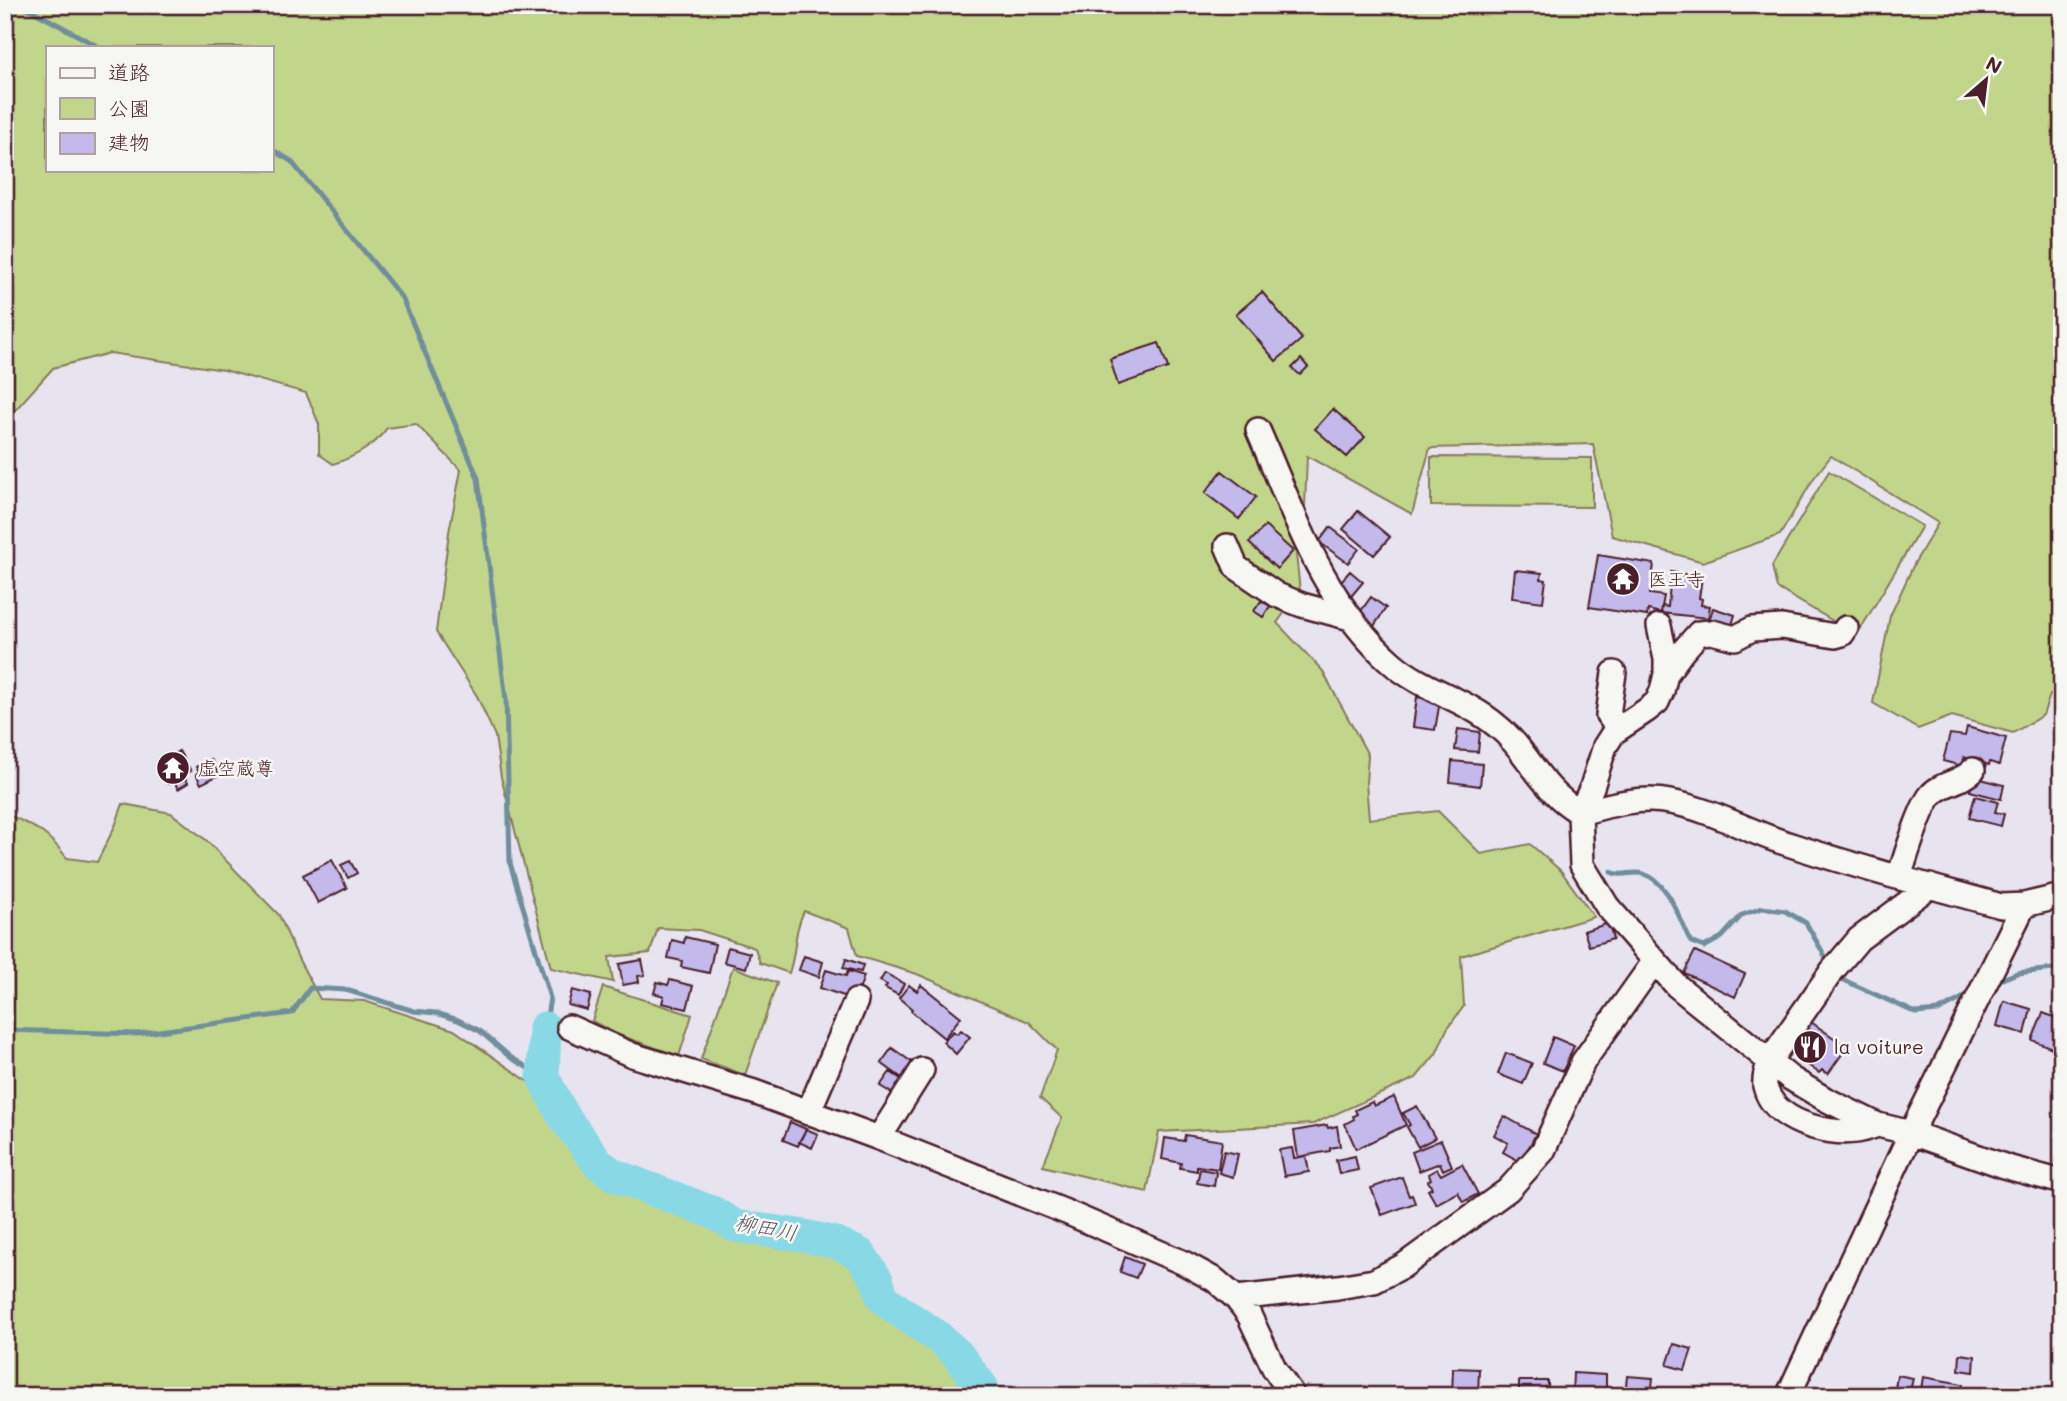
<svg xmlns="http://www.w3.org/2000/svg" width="2067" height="1401" font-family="Mali,'Klee One',sans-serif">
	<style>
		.green { fill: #c2d68b; stroke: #867a5b; stroke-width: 2; fill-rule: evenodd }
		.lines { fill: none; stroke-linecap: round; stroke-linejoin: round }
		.stream { stroke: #708e9b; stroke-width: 5 }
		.river { stroke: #89d8e5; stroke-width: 33 }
		.building { fill: #c3baeb; stroke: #4a1f2b; stroke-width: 2 }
		.minor-casing { stroke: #4a1f2b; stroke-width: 28 }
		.minor { stroke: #f6f6f2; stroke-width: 23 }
		.labels { text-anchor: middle; stroke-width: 5; stroke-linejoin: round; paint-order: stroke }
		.poi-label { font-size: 19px; fill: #4a1f2b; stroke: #f6f6f2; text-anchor: start }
		.water-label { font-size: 21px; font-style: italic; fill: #5d5663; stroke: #f6f6f2 }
	</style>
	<rect width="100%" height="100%" fill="#e7e4f0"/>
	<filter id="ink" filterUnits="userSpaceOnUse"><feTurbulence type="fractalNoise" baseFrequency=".0143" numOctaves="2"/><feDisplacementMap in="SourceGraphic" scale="14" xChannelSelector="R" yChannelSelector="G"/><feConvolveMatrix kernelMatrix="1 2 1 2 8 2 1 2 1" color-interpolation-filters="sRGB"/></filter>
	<g filter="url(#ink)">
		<!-- green -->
		<path class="green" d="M5,5h2057v687l-12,3 -7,20 -30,18 -61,-17 -34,13 -45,-26 17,-87 24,-52 24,-41 -107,-67 -17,22 -34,57 -77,27 -91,-26 -19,-92 -163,4 -18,66 -105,-58 -2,51 -10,38 5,46 -23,32 45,47 46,85 -2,28 3,36 69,-8 43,43 49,-10 31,27 33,46 -133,39 3,50 -17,23 -11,25 -20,24 -103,46 -154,8 -12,60 -104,-26 19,-48 -22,-20 17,-48 -28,-28 -112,-48 -60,-18 -8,-28 -45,-17c-11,23 -7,39 -15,62l-29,-10 -5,-15 -56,-18 -41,-2 -8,25 -41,4 4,25 -62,-14 -50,-191 -6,-41 -18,-40 -41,-64 13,-100 12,-62 -45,-46 -29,4c-13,19 -32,29 -54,36l-14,-10v-30l-13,-31 -82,-23 -114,-17 -57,15 -37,41 -11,17zM47,47h224v123h-224z
			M1431,457l161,1v49l-161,-1z
			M1829,471l93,55 -65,109 -80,-47 -5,-22z
			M5,802l4,13c28,13 38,17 58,43l30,4 18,-36 8,-22 48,9 35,27 73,75 20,45 21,39 44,2 90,29 82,57 37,58 21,24 89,37 55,29 69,12 29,1 29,19 13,35 65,46 31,34 5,14h-974z
			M733,967l44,16 -32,92 -44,-16z
			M603,987l89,28 -13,41 -63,-22 -24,-13z"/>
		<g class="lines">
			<!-- stream -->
			<path class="stream" d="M22,5l77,42
				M271,149l20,12 111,137 76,180 28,222 4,163 40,135 -5,30
				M1611,872c11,6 22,-2 33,2 26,9 35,45 47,68l13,5 18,-10 20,-22 20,-7 23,3 21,12 24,42
				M1837,977l79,36 22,-2 34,-18
				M1993,983l24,-10 45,-5
				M5,1030l132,4 155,-21 18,-25 36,2 68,21 22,2 22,7 22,11 30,26 33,20"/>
			<!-- river -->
			<path class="river" d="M545,1028l-2,49 21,40 35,47 15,11 100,38 21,13 70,10 31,7 24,11 17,26 6,18 15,12 41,28 18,16 25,33 3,9"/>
		</g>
		<!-- building -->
		<path class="building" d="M1262,292l40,47 -26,22 -40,-47z
			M1159,343l9,25 -50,17 -8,-26z
			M1301,359l7,8 -8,8 -8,-7z
			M1333,409l32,28 -18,20 -32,-28z
			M1222,471l34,26 -17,22 -34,-26z
			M1358,511l32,26 -16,18 -31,-26z
			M1265,526l28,25 -16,18 -28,-26z
			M1330,527l29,22 -11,14 -29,-21z
			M1598,555l56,9 -4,30 14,2 -3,17 -13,-3 -1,6 -58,-9z
			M1515,570l27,3 -1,6 5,1 -3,22 -31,-4z
			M1350,571l13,11 -15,18 -13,-12z
			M1671,572l31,5 -3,21 3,1 -1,6 9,1 -2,12 -47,-5 1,-7 6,1z
			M1371,597l15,11 -14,21 -16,-11z
			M1261,601l9,5 -7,11 -9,-6z
			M1713,608l22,7 -5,16 -22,-7z
			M1417,697l23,4 -5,29 -22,-3z
			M1967,727l39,11 -7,27 -9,-3 -1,3 -25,-8 -2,9 -19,-5 7,-27 15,2z
			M1458,729l22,3 -2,20 -23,-2z
			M179,751l12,20 -8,4 5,8 -10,6 -4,-8 -6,3 -12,-19z
			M211,759l8,16 -18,9 -5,-10 3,-2 -3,-5z
			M1452,761l30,3 -2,22 -30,-4z
			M1973,777l31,8 -3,14 -31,-8z
			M1975,796l23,6 -3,10 9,2 -3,12 -32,-8z
			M332,860l15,28 -29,15 -15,-28z
			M350,861l7,12 -9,5 -7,-13z
			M1609,923l4,16 -24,7 -5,-15z
			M685,937l30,7 -6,29 -28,-6 1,-6 -14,-3 4,-18 12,3z
			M728,947l22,6 -4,15 -22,-6z
			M1695,951l50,23 -10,23 -51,-24z
			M804,956l19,6 -4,15 -20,-7z
			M846,959l17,6 -2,7 -18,-4z
			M642,960l3,15 -7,1 1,6 -16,3 -4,-21z
			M826,970l20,6 2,-5 16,5 -7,20 -9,-3 -1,4 -27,-9z
			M885,973l19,11 -6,11 -13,-7 2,-3 -7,-4z
			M670,980l23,6 -6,23 -25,-6 2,-7 -10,-3 3,-11 11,3z
			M909,985l8,6 4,-6 40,32 -17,21 -33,-27 1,-2 -13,-11z
			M572,990l19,5 -4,15 -19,-5z
			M2004,1001l27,8 -6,25 -28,-8z
			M2043,1013l19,7v32l-30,-12z
			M1808,1020l39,27 -19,27 -6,-4 -3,3 -32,-23z
			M961,1030l9,7 -14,17 -13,-12 10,-11 4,3z
			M1553,1037l21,9 -11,25 -20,-8z
			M892,1048l21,15 -11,15 -21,-15z
			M1506,1053l26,10 -9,21 -25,-10z
			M890,1072l14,9 -9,14 -15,-9z
			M1394,1097l12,28 -50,24 -11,-25 9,-5 -1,-3 4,-2 -2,-4 17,-8 2,4z
			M1417,1106l18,32 -17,9 -11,-20 3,-2 -7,-12z
			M1504,1116l32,18 -15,28 -18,-10 5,-9 -14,-8z
			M790,1122l16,7 -8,17 -15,-6z
			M1327,1125l1,3 9,-2 3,20 -10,2v3l-32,6 -4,-26z
			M806,1129l12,5 -6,14 -13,-6z
			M1185,1135l37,6 -4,28 -21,-3v5l-17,-3 1,-5 -19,-4 3,-21 19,3z
			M1441,1140l11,26 -9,4 -3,-7 -21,8 -7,-19z
			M1292,1148l2,10 12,-2 3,16 -25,4 -5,-26z
			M1224,1151l14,3 -5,23 -14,-4z
			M1355,1156l3,14 -19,4 -3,-14z
			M1462,1164l16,30 -15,8 -5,-10 -22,12 -8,-14 4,-2 -4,-7 3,-2 -3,-5 9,-5 4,6z
			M1200,1169l16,3 -2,14 -17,-3z
			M1402,1177l7,19 3,-1 3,8 -33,12 -11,-27z
			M1125,1257l17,7 -6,14 -16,-6z
			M1674,1344l18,5 -7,21 -18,-5z
			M1960,1354l15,2 -1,16 -15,-2z
			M1453,1368l26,1 -1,27h-26z
			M1573,1373l33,2v21h-34z
			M1897,1375l16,3 -4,18h-15z
			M1627,1376l26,2 -2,18h-26z
			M1923,1377l40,7 -2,12h-41z
			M1519,1381h29v14h-29z"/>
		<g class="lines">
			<!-- minor casing -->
			<g class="minor-casing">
				<path id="minor" d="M1258,430c36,82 64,172 134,233 31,27 73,36 104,62 26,20 39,51 63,72 6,6 14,11 21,16
					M1227,546l9,21 41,28 25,10 48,13
					M1659,626l7,33v15l-4,17 -5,11 -10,8 -33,22 -9,14 -13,41 -12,26 2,52 25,41 70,80 113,92 35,21 53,26 33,8 96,34 55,15
					M1614,673l-6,42 11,13
					M1666,674l16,-22 17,-19 13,-1 23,6 17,-9 30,-2 53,9 7,-2 4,-6
					M1580,813c29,-8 60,-17 90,-11 40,7 77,29 115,41 71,24 144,43 216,63l23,-1 38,-9
					M1899,877c6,-18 21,-69 32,-82 10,-12 30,-12 42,-25
					M569,1027l63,28 122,37 125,46 187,74 118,51 31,17 21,18 13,17 25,53 19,28
					M808,1113l48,-112
					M1878,1125c-7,2 -15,5 -22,6 -31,4 -83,-10 -91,-45 -1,-8 2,-18 5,-26l62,-89 27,-32 71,-53
					M879,1138l43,-68
					M1236,1298l102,-11 36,-6 29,-15 105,-76 35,-39 40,-89 71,-100
					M1788,1396l123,-263 113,-228"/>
			</g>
			<!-- minor -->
			<use href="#minor" class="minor"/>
		</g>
	</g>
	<!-- icons -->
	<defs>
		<g id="temple-disc" transform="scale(1.75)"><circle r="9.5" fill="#4a1f2b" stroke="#f6f6f2"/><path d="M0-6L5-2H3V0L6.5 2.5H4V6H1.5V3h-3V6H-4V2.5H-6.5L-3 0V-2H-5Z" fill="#fff"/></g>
		<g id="restaurant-disc" transform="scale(1.75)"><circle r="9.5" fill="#4a1f2b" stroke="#f6f6f2"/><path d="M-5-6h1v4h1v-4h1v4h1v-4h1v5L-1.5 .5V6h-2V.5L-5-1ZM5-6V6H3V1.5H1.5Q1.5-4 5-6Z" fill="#fff"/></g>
	</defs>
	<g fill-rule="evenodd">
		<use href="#temple-disc" x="1623" y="579"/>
		<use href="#temple-disc" x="173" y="768"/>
		<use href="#restaurant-disc" x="1810" y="1047"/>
	</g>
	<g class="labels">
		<!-- poi labels -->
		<g class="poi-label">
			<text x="1648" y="586">医王寺</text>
			<text x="198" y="775">虚空蔵尊</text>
			<text x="1834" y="1054">la voiture</text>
		</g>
		<!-- water labels -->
		<g class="water-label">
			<text transform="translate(766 1228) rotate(11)" y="7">柳田川</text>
		</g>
	</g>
	<!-- margin -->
	<rect width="2067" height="1401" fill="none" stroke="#f6f6f2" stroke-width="28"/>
	<rect x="14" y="14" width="2039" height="1373" fill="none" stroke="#4a1f2b" stroke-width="2.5" filter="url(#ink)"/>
	<!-- legend -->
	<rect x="46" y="46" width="228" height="126" fill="#f6f6f2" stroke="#b1a0a2" stroke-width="2"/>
	<rect x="60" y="68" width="35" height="10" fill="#f6f6f2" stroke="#b1a0a2" stroke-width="2"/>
	<text x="108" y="80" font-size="21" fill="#4a1f2b">道路</text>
	<rect x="60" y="98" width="35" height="21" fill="#c2d68b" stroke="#b1a0a2" stroke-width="2"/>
	<text x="108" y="116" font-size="21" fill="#4a1f2b">公園</text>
	<rect x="60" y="133" width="35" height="21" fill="#c3baeb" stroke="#b1a0a2" stroke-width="2"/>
	<text x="108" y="150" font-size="21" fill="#4a1f2b">建物</text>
	<!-- north arrow -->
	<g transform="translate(1986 80) rotate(28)" stroke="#f6f6f2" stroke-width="5" paint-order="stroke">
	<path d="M0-5L12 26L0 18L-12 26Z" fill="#4a1f2b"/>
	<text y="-10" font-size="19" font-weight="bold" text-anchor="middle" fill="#4a1f2b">N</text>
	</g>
</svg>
